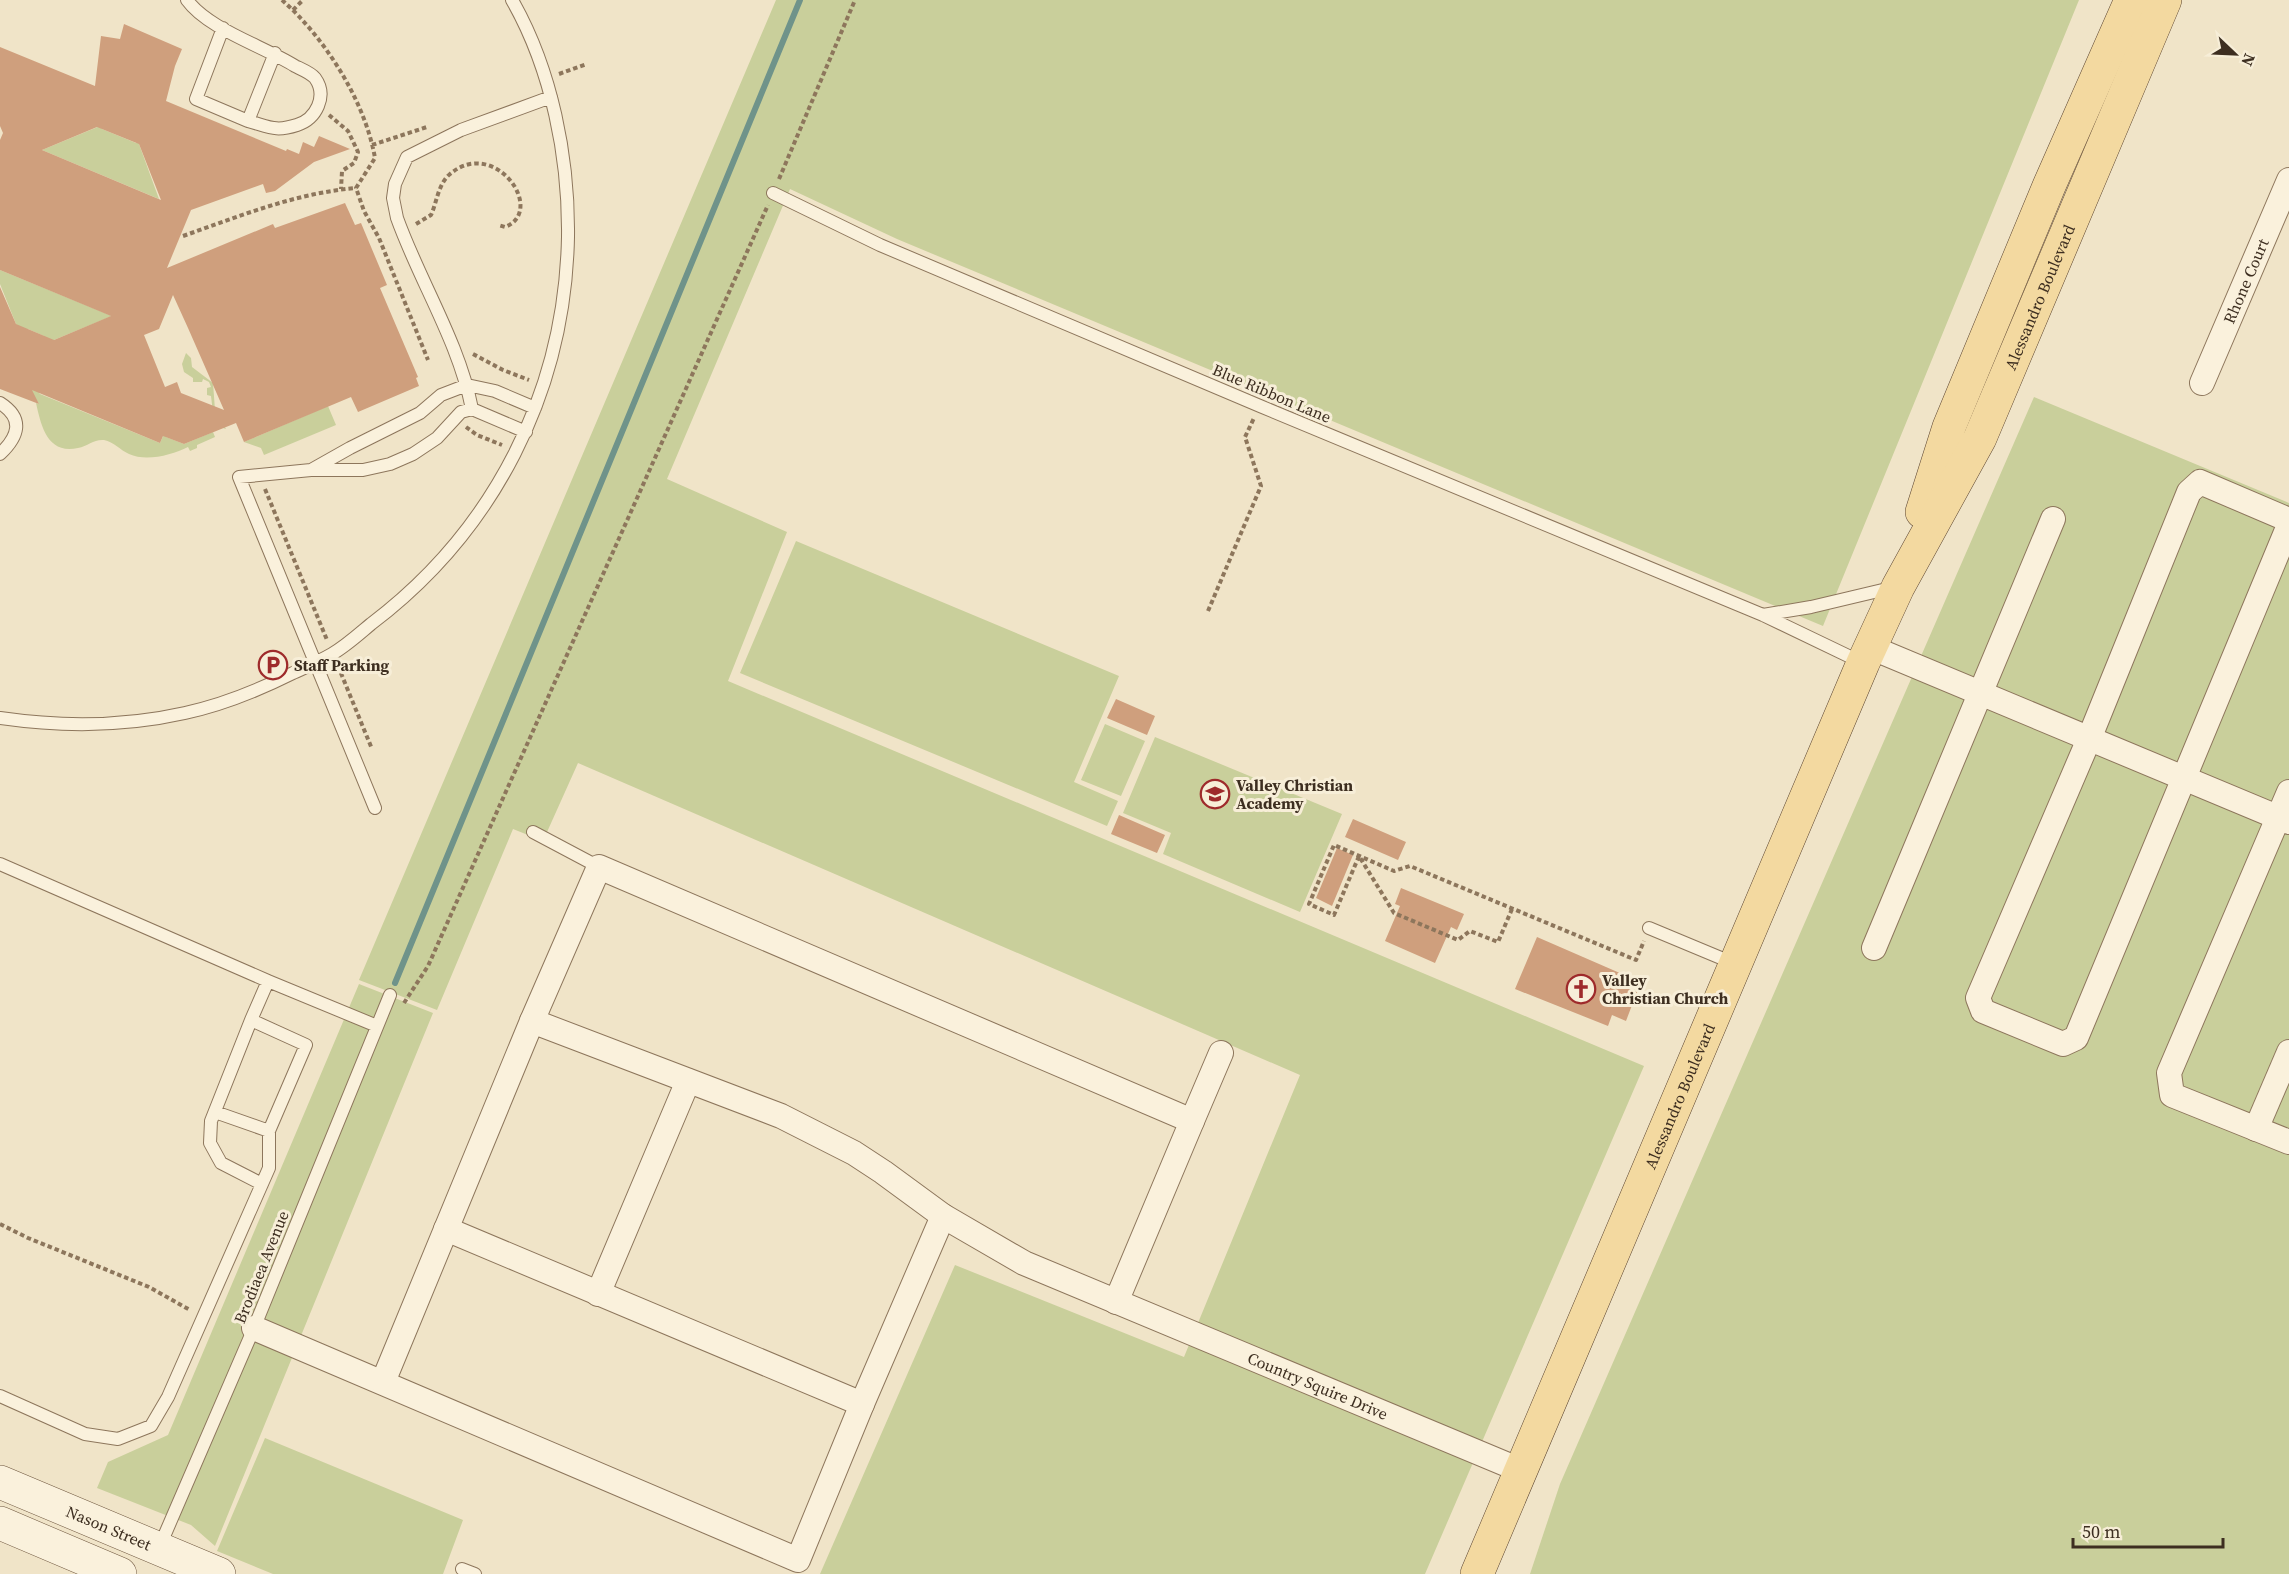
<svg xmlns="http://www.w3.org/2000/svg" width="2289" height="1574" font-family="'Source Serif 4',serif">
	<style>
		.green { fill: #c9cf9b }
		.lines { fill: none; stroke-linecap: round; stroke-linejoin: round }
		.stream { stroke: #6f938a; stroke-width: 6 }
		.building { fill: #cf9f7d; fill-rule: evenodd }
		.service-casing { stroke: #8d765c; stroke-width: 14 }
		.minor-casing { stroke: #8d765c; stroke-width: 26 }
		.secondary-casing { stroke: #6f573f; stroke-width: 34 }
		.primary-casing { stroke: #5b4430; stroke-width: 34 }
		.path { stroke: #8d765c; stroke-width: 4; stroke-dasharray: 4.5 3; stroke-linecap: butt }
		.service { stroke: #faf1dc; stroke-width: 12 }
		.minor { stroke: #faf1dc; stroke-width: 24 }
		.secondary { stroke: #faf1dc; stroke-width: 33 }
		.primary { stroke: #f3d9a0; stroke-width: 33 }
		.labels { text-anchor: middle; stroke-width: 6; stroke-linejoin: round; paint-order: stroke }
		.street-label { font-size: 16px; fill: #3d2e20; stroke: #f7eed8 }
		.poi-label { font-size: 16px; font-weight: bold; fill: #3d2e20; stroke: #f7eed8; text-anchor: start }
	</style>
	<rect width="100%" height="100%" fill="#f0e4c8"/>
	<!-- green -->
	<path class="green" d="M776,0h1303l-256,626 -926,-387 -107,-50 -123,290 120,53 -59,149 916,385 -219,508h-605l135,-309 229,92 116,-282 -722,-312 -35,78 -30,-12 -76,181 -78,-30z
		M100,126l2,3 34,14 4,-2 -1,3 20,55 -117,-49z
		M0,270l112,46 -63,26 -4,-2 -1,-4 -16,-7h-10l-18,-45z
		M186,353l5,5 1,9 21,16 2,27 11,19 -3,-1 -10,-15 -2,-17 -4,-1v-7l4,-1 -2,-5 -6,-3 -1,3h-9v-4l-9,-6 -2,-8z
		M27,377l13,17 120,49 5,-11 1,5 18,7 29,-12 2,5 -18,8v3l-7,3 -2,-4c-16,8 -42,15 -59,7 -9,-4 -15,-12 -25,-14 -10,-1 -16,6 -26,8 -31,7 -37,-23 -42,-45l3,1 -9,-13z
		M2034,397l255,106v1071h-759l30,-90z
		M328,406l8,19 -72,30 -3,-7 -17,-6z
		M796,541l323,135 -45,106 44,19 -11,25 -367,-153z
		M1105,724l40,17 -24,55 -40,-16z
		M1155,737l187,77 -42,98 -137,-58 8,-21 -48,-20z
		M359,984l74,29 -218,533 -24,-21 -94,-37 11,-26 60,-27z
		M265,1438l198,82 -20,54h-170l-56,-23z"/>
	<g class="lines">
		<!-- stream -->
		<path class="stream" d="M395,983l405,-983"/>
	</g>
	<!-- building -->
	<path class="building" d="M124,24l58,25 -7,17 -9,35 120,50 1,-2 12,5 4,-12 11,5 5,-11 31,13 -36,13 -39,29 -9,2 -3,-9 -72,26 -24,58 106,-44 2,4 70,-25 10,22 6,-2 26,62 -7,3 38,89 -2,1 3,8 -61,26 -7,-15 -107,45 -8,-19 -52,21 -21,-8 -3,7 -128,-53 7,14 -39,-15v-102l16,37 38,16 57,-24 -111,-46v-130l3,-7 -3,-7v-79l95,39 6,-50 19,3zM97,127l42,17 22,56 -119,-50zM173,295l15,33 36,82 -43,-17 -4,-11 -12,5 -21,-52 15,-6z
		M1116,699l39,17 -8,19 -40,-17z
		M1119,815l46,20 -8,18 -46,-19z
		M1353,819l53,23 -8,18 -53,-23z
		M1337,848l16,7 -21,51 -16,-8z
		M1401,888l63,26 -7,16 -6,-3 -16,36 -50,-22 15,-35 -5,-2z
		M1537,937l92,40 -5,10 13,5 -11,29 -14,-6 -4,11 -93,-37z"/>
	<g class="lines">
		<!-- service casing -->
		<g class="service-casing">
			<path id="service" d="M187,0c21,29 76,46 108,66 6,3 16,7 20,12 13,18 1,41 -18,47 -22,7 -27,2 -49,-4
				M223,28l-27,71 52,22 27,-68
				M773,193l107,52 380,161 503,209 100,48
				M0,403c25,16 18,34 0,51
				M472,409c-13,-67 -52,-127 -75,-191l-4,-20 2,-14 12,-27 54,-27 90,-33
				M311,470l39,-22 70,-35 21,-18 26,-10 28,6 40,17
				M1763,615l48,-8 80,-19
				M0,718c62,9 123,9 185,-5 37,-8 74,-23 108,-40 13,-6 27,-12 39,-19 14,-8 27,-20 39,-30 123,-93 194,-232 197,-387 1,-79 -16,-167 -56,-237
				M375,808l-136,-331 72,-7h52l27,-6 23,-10 24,-16 24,-26 11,-3 54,23
				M533,832l66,35
				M0,864l268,117
				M1649,928l84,35
				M251,1020l-40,101 -1,22 11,20 41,21
				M215,1112l54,19
				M0,1396l85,38 33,5 33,-13 17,-29 101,-229v-37l37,-86 -55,-25 17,-39 109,45
				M159,1548l95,-220 136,-333
				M462,1569l13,5"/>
		</g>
		<!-- minor casing -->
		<g class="minor-casing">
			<g id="minor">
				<path id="s1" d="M2202,383l87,-203"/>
				<path d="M2289,520l-89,-38 -11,10 -100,247 -111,259 5,13 80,33 13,-6 213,-513"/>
				<path d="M1870,647l419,175"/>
				<path d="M2289,792l-120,281 3,22 117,47"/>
				<path d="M1874,948l179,-429"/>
				<path d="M532,1021l67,-154 593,254 -76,181"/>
				<path d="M1192,1121l29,-68"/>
				<path d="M2256,1129l33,-77"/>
				<path d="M446,1229l416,175"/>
				<path d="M598,1294l90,-213"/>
				<path d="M254,1328l544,232 64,-156 81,-188"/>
				<path id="s2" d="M383,1382l149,-361 249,95 73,37 29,19 60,44 81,47 496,207"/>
			</g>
		</g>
		<!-- secondary casing -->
		<g class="secondary-casing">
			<g id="secondary">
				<path id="s3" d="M0,1482l219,92"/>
				<path d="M0,1523l120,51"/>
			</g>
		</g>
		<!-- primary casing -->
		<g class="primary-casing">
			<g id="primary">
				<path d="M1922,512l27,-85 100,-241 82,-186"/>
				<path id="s4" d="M1477,1574l386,-911 35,-76 82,-149 185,-438"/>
			</g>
		</g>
		<!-- path -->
		<path class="path" d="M282,0c43,38 83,101 93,158l-19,30 8,23 15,27 49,122
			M293,10l10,-10
			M559,74l28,-10
			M329,115l19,16 10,21 -4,11 -12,8 -1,18
			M372,145l55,-18
			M779,179l76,-179
			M416,224l15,-9c6,-13 7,-31 19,-41 45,-38 97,37 55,53l-7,-2
			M183,236c57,-20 113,-43 173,-48
			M473,354l30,16 26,10
			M466,427l11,8 25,10
			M265,489l62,151
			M1208,611l53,-125 -16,-49 9,-19
			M338,666l34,83
			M1512,909l-14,33 -28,-11 -12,9 -64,-27 -35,-57 -25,59 -25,-11 25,-59 60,26 16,-5 226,94 8,-19
			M404,1003l24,-37 340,-761
			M0,1224l28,14 121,49 41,23"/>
		<!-- service -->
		<use href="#service" class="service"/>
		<!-- minor -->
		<use href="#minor" class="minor"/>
		<!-- secondary -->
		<use href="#secondary" class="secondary"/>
		<!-- primary -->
		<use href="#primary" class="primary"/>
	</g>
	<!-- icons -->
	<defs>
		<g id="parking-ring" transform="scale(1.5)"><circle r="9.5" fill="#f7eed8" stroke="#9e2a2b" stroke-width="1.5"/><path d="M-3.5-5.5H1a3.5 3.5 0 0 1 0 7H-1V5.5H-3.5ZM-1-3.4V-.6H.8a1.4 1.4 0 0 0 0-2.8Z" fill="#9e2a2b"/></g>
		<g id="school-ring" transform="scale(1.5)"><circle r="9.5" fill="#f7eed8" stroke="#9e2a2b" stroke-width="1.5"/><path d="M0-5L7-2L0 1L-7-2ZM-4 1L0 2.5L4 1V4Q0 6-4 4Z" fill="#9e2a2b"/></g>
		<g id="church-ring" transform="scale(1.5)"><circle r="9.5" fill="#f7eed8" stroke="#9e2a2b" stroke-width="1.5"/><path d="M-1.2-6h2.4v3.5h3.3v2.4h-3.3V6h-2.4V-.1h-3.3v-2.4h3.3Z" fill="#9e2a2b"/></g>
	</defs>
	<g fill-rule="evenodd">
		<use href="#parking-ring" x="273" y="665"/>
		<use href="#school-ring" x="1215" y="794"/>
		<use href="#church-ring" x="1581" y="989"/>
	</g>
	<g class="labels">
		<!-- street labels -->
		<g class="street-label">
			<text dy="6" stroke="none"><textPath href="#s1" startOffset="111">Rhone Court</textPath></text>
			<text dy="6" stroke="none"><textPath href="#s4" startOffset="1396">Alessandro Boulevard</textPath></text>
			<text transform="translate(1272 393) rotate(23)" y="6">Blue Ribbon Lane</text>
			<text dy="6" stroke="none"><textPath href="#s4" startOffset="519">Alessandro Boulevard</textPath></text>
			<text transform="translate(261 1267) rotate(-68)" y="6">Brodiaea Avenue</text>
			<text dy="6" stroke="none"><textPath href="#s2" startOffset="1260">Country Squire Drive</textPath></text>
			<text dy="6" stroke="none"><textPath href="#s3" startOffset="118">Nason Street</textPath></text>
		</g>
		<!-- poi labels -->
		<g class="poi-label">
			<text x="294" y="671">Staff Parking</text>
			<text x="1236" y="791">Valley Christian<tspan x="1236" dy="18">Academy</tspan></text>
			<text x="1602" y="986">Valley<tspan x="1602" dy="18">Christian Church</tspan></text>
		</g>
	</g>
	<!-- north arrow -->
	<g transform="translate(2235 54) rotate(113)" stroke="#f7eed8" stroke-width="4.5" paint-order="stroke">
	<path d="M0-4.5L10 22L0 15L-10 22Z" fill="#3d2e20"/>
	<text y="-9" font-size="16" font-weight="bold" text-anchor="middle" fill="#3d2e20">N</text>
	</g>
	<!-- scale -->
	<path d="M2073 1538v9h150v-9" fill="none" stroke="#3d2e20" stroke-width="3"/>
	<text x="2082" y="1538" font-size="18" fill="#3d2e20" stroke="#f7eed8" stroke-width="4.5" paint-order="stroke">50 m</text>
</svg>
